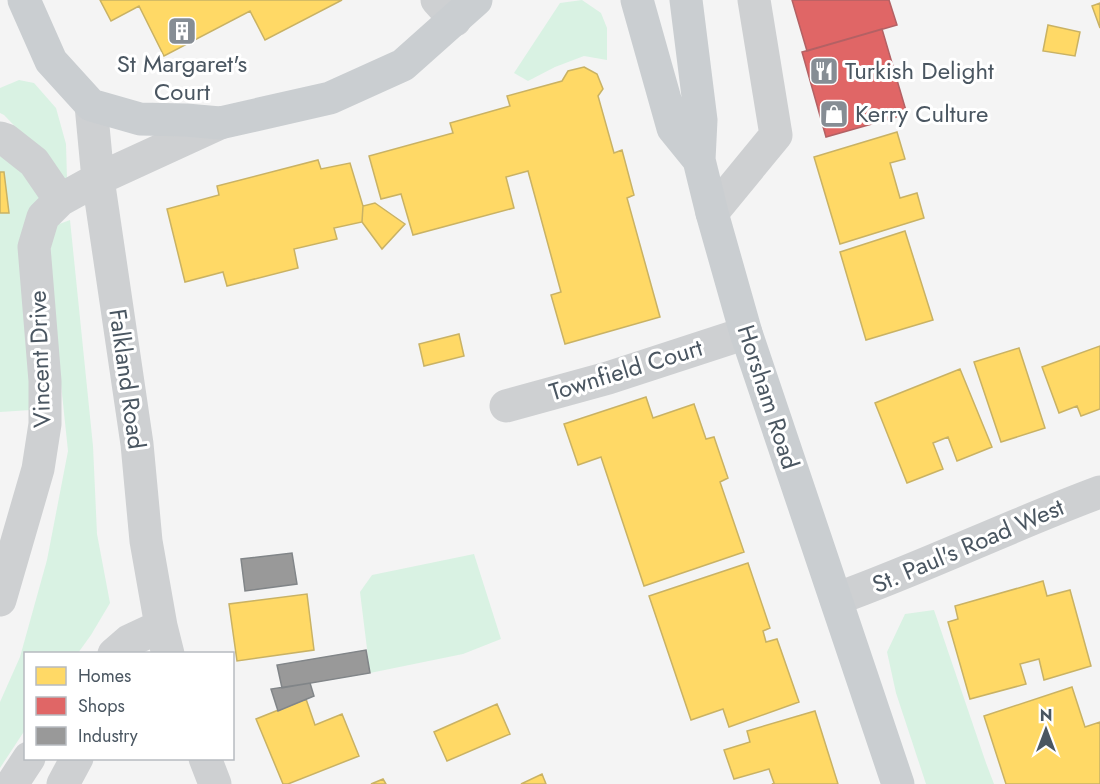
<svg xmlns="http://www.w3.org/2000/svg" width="1100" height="784" font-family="Jost,sans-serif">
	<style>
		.green { fill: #d9f2e3 }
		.homes { fill: #ffd966; stroke: #c9b264; stroke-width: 1.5 }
		.shops { fill: #e06666; stroke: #b36164; stroke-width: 1.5 }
		.industry { fill: #999; stroke: #818588; stroke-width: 1.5 }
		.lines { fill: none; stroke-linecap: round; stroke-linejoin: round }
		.minor { stroke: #ced0d2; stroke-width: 33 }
		.major { stroke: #caced1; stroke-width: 33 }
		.labels { text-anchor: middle; stroke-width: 6; stroke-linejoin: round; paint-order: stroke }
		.poi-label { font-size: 24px; fill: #4a5661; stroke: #fff; text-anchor: start }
		.street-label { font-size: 24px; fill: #4a5661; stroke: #fff }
	</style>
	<rect width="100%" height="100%" fill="#f4f4f4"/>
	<!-- green -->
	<path class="green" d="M582,0l19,13 6,15v32l-23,-4 -29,11 -27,14 -14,-8 46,-70z
		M19,80l15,3 22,25 10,36 1,35 -16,-7 -17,-26 -30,-31 -4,-2v-25z
		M0,156l24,11 20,28 -13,215 -31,2v-199l9,-1 -5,-40h-4z
		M70,220l23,226 4,88 13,69 -19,32 -13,18 -52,1 -1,76 -25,38v-66l20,-45 27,-97 21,-109 -21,-200 7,-25z
		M474,554l27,85 -38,15 -93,19 -10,-81 12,-17z
		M934,610l52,153 8,21h-68l-30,-91 -9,-41 18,-38z"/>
	<!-- homes -->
	<path class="homes" d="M100,0h242l-77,40 -15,-29 -86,45 -25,-50 -28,15z
		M1100,3v25l-8,-22z
		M1048,25l32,7 -5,24 -32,-5z
		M584,67l13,7 6,15 -5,7 16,57 8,-3 12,45 -7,3 33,119 -95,27 -14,-49 10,-3 -33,-121 -22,6 8,31 -101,27 -12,-41 -20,5 -12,-43 84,-23 -3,-10 60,-17 -3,-10 55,-15 6,-10z
		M897,132l8,27 -15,4 10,35 17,-5 7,25 -84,26 -26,-87z
		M318,160l3,9 29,-6 13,43 -1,16 -28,6 3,11 -43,10 4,19 -71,18 -4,-14 -38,10 -18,-73 52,-14 -2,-9z
		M0,172h4l5,41h-9z
		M375,203l30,21 -23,25 -20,-27 1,-16z
		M905,231l28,89 -67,20 -26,-88z
		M459,334l5,22 -40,10 -5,-22z
		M1100,346v63l-19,7 -4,-10 -18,7 -17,-46z
		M1019,348l26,80 -44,14 -27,-80z
		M960,369l32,78 -35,14 -9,-24 -15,6 10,26 -36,14 -32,-80z
		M646,397l7,21 41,-14 12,35 8,-2 14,41 -8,4 24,70 -100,34 -43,-129 -23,8 -14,-41z
		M748,563l22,65 -7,3 3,11 11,-3 22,63 -70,25 -6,-18 -32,11 -42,-124z
		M1043,581l4,15 23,-6 21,76 -47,14 -5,-21 -19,5 6,20 -56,15 -22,-77 10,-3 -3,-13z
		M307,594l7,56 -77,11 -8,-57z
		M1072,687l13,40 15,-5v62h-94l-22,-68z
		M306,699l9,26 27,-11 17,42 -71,28h-5l-27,-65z
		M497,704l13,30 -63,27 -13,-29z
		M815,711l23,73h-66l2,-1 -5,-14 -35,10 -10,-29 26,-8 -3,-11z
		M542,774l4,10h-25z
		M383,779l3,5h-15z"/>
	<!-- shops -->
	<path class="shops" d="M792,0h97l8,25 -90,26z
		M882,29l25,85 -81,23 -24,-85z"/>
	<!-- industry -->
	<path class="industry" d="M292,553l5,31 -52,7 -4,-32z
		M366,650l4,23 -88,15 -5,-23z
		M310,683l4,13 -36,15 -7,-22z"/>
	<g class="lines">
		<!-- minor -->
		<path class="minor" d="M437,0l18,20
			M91,105l7,74 39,265 9,97 15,85 7,28
			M0,138l6,2 28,22 26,38
			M712,213l64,-78 -22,-135
			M506,406l102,-28 138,-45
			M836,599c89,-32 175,-74 264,-107
			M0,600l38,-131 7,-45v-43l-11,-134 9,-30 17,-17 38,-21 122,-56
			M114,654l15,-13 32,-15
			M205,758l10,26
			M12,784l17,-26
			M63,784l14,-26"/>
		<!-- major -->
		<path class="major" d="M24,0l27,61 40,44 49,14 46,1 34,3 110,-25 73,-33 73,-65
			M637,0l36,128 26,32
			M686,0l15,120 -2,40 13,53 34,120 152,451"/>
	</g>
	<!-- icons -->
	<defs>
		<g id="building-square" transform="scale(1.5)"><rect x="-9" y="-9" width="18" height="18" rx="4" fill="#868d94" stroke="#fff"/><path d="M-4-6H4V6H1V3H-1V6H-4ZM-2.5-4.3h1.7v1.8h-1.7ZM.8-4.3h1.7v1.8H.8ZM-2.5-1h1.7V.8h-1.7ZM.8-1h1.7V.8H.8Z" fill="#fff"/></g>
		<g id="restaurant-square" transform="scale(1.5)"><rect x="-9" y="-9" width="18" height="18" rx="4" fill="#868d94" stroke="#fff"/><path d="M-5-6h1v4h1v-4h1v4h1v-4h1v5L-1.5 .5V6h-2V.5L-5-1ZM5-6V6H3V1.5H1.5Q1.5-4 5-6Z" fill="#fff"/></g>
		<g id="shop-square" transform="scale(1.5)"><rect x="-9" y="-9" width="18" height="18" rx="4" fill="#868d94" stroke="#fff"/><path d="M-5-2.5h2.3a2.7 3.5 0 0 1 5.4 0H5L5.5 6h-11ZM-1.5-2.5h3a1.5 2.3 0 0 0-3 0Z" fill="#fff"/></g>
	</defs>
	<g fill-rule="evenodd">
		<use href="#building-square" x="182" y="31"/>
		<use href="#restaurant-square" x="824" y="71"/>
		<use href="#shop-square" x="834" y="114"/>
	</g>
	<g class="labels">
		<!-- poi labels -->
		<g class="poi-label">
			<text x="182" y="72" text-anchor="middle">St Margaret's<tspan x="182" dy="28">Court</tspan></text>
			<text x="845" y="79">Turkish Delight</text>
			<text x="855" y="122">Kerry Culture</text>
		</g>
		<!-- street labels -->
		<g class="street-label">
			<text transform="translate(40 359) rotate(-92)" y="8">Vincent Drive</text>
			<text transform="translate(626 370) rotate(-17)" y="8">Townfield Court</text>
			<text transform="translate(127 379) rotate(82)" y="8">Falkland Road</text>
			<text transform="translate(768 397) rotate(72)" y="8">Horsham Road</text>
			<text transform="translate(968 546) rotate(-23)" y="8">St. Paul's Road West</text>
		</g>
	</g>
	<!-- legend -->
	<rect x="24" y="652" width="210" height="108" fill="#ffffff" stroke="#b7bbc0" stroke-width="1.5"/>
	<rect x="36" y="667" width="30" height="18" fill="#ffd966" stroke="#b7bbc0" stroke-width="1.5"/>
	<text x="78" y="682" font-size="18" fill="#4a5661">Homes</text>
	<rect x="36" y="697" width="30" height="18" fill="#e06666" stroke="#b7bbc0" stroke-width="1.5"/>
	<text x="78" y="712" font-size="18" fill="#4a5661">Shops</text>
	<rect x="36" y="727" width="30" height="18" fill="#999999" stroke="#b7bbc0" stroke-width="1.5"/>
	<text x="78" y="742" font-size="18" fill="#4a5661">Industry</text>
	<!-- north arrow -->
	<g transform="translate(1046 730)" stroke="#ffffff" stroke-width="4.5" paint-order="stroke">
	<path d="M0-4.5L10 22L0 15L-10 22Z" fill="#4a5661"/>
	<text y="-9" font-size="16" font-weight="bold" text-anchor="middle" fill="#4a5661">N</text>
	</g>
</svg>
